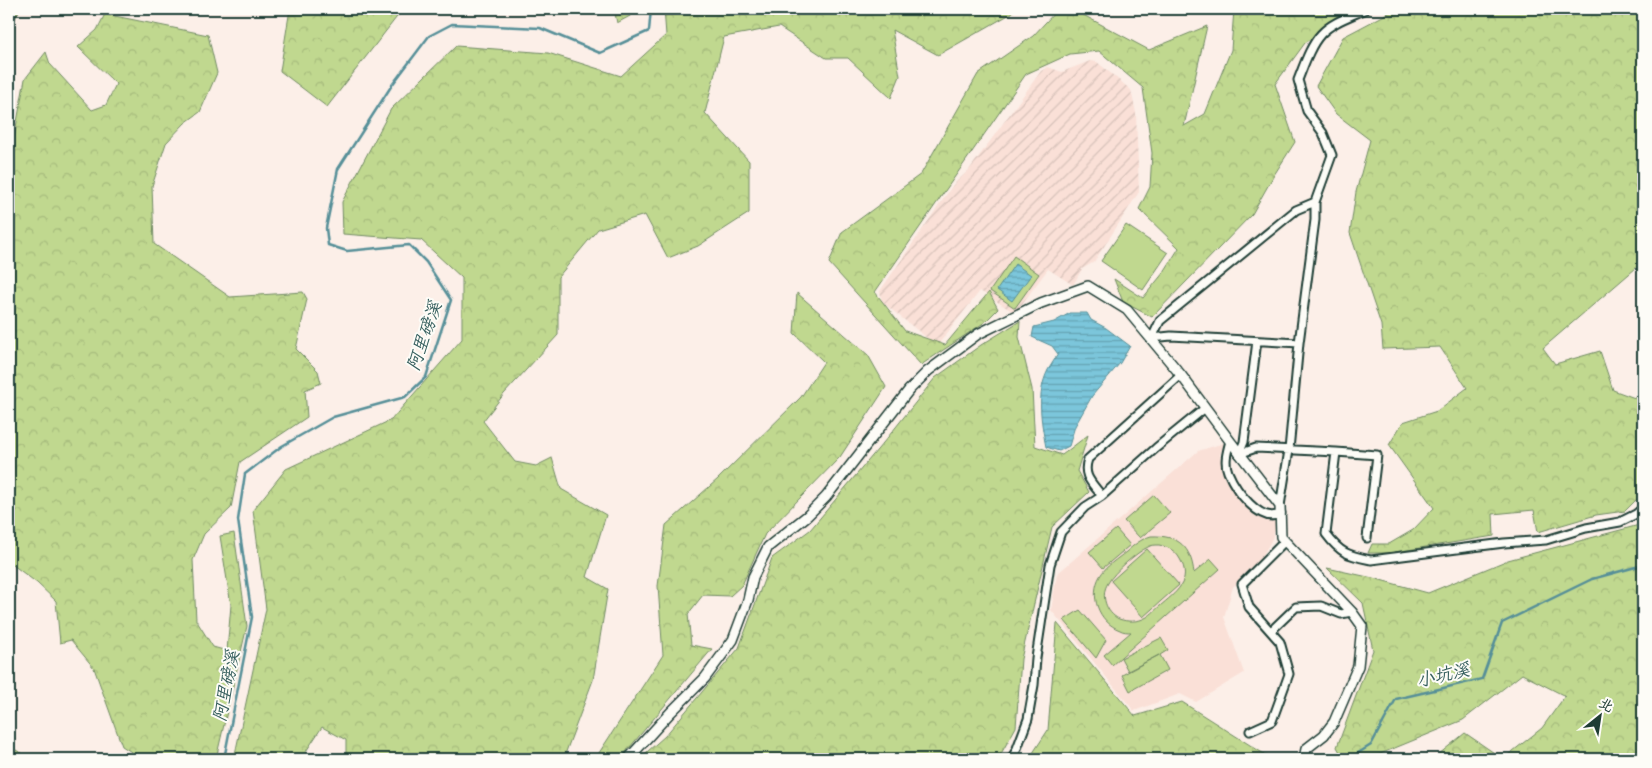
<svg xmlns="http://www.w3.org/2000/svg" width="1652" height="768" font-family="'Architects Daughter','LXGW WenKai TC',sans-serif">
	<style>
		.built { fill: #fae0d7 }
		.industrial { fill: url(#industrial-furrows) }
		.green { fill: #c0d88f; stroke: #708a62; fill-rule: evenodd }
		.forest { fill: url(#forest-crowns); stroke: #708a62 }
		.water { fill: url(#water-rules); stroke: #568f98 }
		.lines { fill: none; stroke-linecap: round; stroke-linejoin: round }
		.stream { stroke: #568f98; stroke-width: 2.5 }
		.minor-casing { stroke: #1f3d34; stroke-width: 11 }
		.tertiary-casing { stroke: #1f3d34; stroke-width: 12 }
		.minor { stroke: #fdfcf7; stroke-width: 7 }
		.tertiary { stroke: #fdfcf7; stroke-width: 9 }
		.labels { text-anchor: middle; stroke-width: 4; stroke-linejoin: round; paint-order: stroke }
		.water-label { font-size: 18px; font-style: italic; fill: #365f5e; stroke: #fdfcf7 }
	</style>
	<defs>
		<pattern id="industrial-furrows" width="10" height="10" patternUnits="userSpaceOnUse" patternTransform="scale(1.25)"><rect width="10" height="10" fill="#fae0d7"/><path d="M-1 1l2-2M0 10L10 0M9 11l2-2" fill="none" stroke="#d6c1b9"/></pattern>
		<pattern id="forest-crowns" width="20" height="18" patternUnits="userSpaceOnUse" patternTransform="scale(1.25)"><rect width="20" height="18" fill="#c0d88f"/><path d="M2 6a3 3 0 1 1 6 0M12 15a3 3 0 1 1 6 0" fill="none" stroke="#a5ba7c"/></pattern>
		<pattern id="water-rules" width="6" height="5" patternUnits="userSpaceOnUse" patternTransform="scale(1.25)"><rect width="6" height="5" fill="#7bc6db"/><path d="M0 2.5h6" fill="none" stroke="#64a2b2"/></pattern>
	</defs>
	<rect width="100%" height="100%" fill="#fcefe8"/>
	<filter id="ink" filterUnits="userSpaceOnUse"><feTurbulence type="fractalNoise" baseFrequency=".02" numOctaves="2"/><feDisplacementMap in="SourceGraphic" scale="10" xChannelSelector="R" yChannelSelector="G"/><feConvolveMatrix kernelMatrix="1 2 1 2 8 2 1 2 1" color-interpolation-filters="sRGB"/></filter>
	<g filter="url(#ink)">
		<!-- built -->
		<path class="built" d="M1224,443l-4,12 5,20 11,18 8,11 12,10 22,8 -7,19 -11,19 -27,27 -9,30 20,56 -48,29 -16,-8 -46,17 -83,-101 6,-36 141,-123z"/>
		<!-- industrial -->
		<path class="industrial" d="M1090,61l7,1 34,28 5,23 3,79 -45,70 -12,7 -9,16 -25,-16 -33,44 -35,-22 -43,55 -55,-44 -2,-11 73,-106 16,-15 72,-99 7,-4 14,5z"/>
		<!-- green -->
		<path class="green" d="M1126,225l42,28 -25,37 -42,-29z
			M1014,256l25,18 -24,34 -25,-17z
			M1154,495l16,18 -30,25 -16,-17z
			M1116,529l14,16 -27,23 -14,-16z
			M1151,536c28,-1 40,11 43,37l17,-14 9,10 -108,96 -8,-10 27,-23c-3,0 -8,0 -11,-2 -22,-8 -31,-35 -20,-54 6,-10 17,-17 26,-24 8,-7 15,-13 25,-16zM1159,545c9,2 16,5 21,14 13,22 -5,34 -20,47 -5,4 -10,10 -15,12 -7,4 -18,4 -26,1 -13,-6 -19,-24 -11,-36 6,-11 29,-31 40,-36 3,-2 7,-2 11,-2z
			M1147,549l32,36 -36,32 -32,-36z
			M1080,610l26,30 -10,18 -32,-38z
			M1161,638l7,12 -8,5 8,15 -38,21 -8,-16 37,-20 -31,16 -7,-13z"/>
		<!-- forest -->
		<path class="forest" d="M9,9h11l-11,21z
			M290,9h113l-76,98 -47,-36z
			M614,9h18l-2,7 -13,7z
			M664,9h350l-2,4 -74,42 -46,-25 8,46 -9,22 -43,-40h-22l-47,-31 -55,10 -19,76 44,48v52l-51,33 -30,12 -23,-43 -47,14 -40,48v58l-54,59 -21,27 32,41 21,4 16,-8 9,31 45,26 -19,62 21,12 -15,91 -29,77 22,2h-242l2,-4v-15l-24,-13 -21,32h-67l32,-150 -13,-99 33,-41 105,-49 71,-81v-61l-41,-38 -78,-6 -1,-32 49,-93 65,-63 92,7 73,23 45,-41z
			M1058,9h14l77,41 58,-24 -23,100 21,-12 26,-64 3,-41h116l-45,34 -30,41 20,58 -21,33 -22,39 -100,103 -29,-15 -9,-23 29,19 21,-26 15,-24 -40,-39 11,-22 2,-34 -9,-65 -44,-37 -29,3 -44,20 -151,218 30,39 40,14 44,-53 9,17 -13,13 -64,43 -92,-102 13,-31 79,-58 57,-100 55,-38z
			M1396,9h247v245l-7,14 -93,80 12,16 45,-13 13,39 30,11v92l-18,18 -29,4 -58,17 -4,-22 -41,4 1,22 -105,17h-21l4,-9h17l24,-14 21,-22 -45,-63 14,-23 34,-11 30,-23 -27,-41 -57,2 -2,-24 -31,-92 6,-41 14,-52 -34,-26 -20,-28 27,-49z
			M105,14l103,21 9,38 -17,39 -15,11 -19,20 -14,43 2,58 76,53 73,-5 4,7 -11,50 22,22 3,12 -16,7 2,27 -67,45 -9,46 -27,26 -11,26 3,60 17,27 14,4 4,-46 -11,-69 14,-3 13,93 -31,133h-78l1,-2 -17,-11 -28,-78 -23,-28 -11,3 -4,-42 -19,-18 -28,-21v-413l5,-11 11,-59 21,-27 4,12 42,46 14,-5 10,-21 -38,-37 19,-17z
			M797,293l71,62 18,32 -46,70 -75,77 -23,51 -12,11 -27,-1 -15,19 3,31 21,4 -92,110h-25l68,-104 -5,-69 8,-61 52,-46 83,-82 23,-35 -30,-29z
			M1020,321l-1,16 13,52 3,57 27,9 26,-20 -11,36 12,21 -37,35 -31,132 -5,68 -18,32h-359l26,-23 74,-88 33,-90 38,-28 78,-93 47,-59 46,-33z
			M1643,524v235h-140l39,-31 23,-32 -43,-22 -59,46 -95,39h-24l-7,-12 36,-97 -10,-47 -36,-35 46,10 55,15 80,-33z
			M1057,623l78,93 47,-14 90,57h-243l19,-29z
			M1465,733l38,26h-70z
			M9,746l12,7 -1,6h-11z"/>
		<!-- water -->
		<path class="water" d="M1015,264l16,11 -19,26 -15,-11z
			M1070,313h17l4,7 15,8 24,18 -10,17 -28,33 -17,30 -6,20 -10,5 -13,-4c-5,-25 -10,-53 2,-77 3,-5 7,-11 10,-16l-6,-8 -20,-9 2,-10 20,-5z"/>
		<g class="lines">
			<!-- stream -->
			<path class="stream" d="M224,759l28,-142 -14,-97 7,-46 37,-28 51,-29 72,-20 21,-20 25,-77 -25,-38 -17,-17 -62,6 -19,-6 -2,-17 12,-59 54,-84 37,-49 23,-12 88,4 60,25 49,-22 2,-22
				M1318,759l4,-2 33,-2 16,-10 25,-46 86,-20 20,-56 90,-44 51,-14"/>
			<!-- minor casing -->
			<g class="minor-casing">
				<path id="minor" d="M1152,338l8,-17 136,-111 19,-8
					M1152,338l19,-2 128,7
					M1230,441c-3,11 -6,21 -2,31 7,17 33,54 53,41
					M1336,452l41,3 -10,83
					M1239,454l17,-6 80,4 -10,82c15,20 22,21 45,26l133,-17 42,-3 40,-12 34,-6 16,-8 7,-6
					M1239,454l5,-12 13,-101
					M1102,496c-10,-13 -20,-20 -14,-37l93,-84
					M1280,506l9,-56 10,-107 16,-123v-18l17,-47 -9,-22 -16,-22 -9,-31c6,-15 12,-34 23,-46 11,-12 30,-18 45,-25
					M1271,631l25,-24 25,-1 20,8 11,-2
					M1250,731l22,-10 17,-47 -9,-32 -31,-35 -7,-23 43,-43
					M1011,759l5,-8 12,-32 6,-34 2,-27 14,-93 11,-33 24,-25 17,-11 54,-48 49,-40"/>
			</g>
			<!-- tertiary casing -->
			<g class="tertiary-casing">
				<path id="tertiary" d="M628,759l42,-46 35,-35 28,-38 15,-40 5,-23 15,-30 39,-31 19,-19 83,-107 19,-19 50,-37 63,-31 47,-17 39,24 54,65 49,66 50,65 1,31 71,75 10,14 -4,40 -24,56 -10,13 -18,14 -2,10"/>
			</g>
			<!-- minor -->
			<use href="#minor" class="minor"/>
			<!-- tertiary -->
			<use href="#tertiary" class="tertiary"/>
		</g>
	</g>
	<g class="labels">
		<!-- water labels -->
		<g class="water-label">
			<text transform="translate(424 336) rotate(-71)" y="6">阿里磅溪</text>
			<text transform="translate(1443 675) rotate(-13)" y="6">小坑溪</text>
			<text transform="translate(226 686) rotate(-79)" y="6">阿里磅溪</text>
		</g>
	</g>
	<!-- margin -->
	<rect width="1652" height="768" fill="none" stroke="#fdfcf7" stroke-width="30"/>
	<rect x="15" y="15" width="1622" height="738" fill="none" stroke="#1f3d34" stroke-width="2" filter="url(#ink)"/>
	<!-- north arrow -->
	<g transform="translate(1600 716) rotate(30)" stroke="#fdfcf7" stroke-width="4" paint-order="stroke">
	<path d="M0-4L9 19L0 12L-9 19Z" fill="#1f3d34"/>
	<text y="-8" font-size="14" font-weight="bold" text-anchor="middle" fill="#1f3d34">北</text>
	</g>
</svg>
